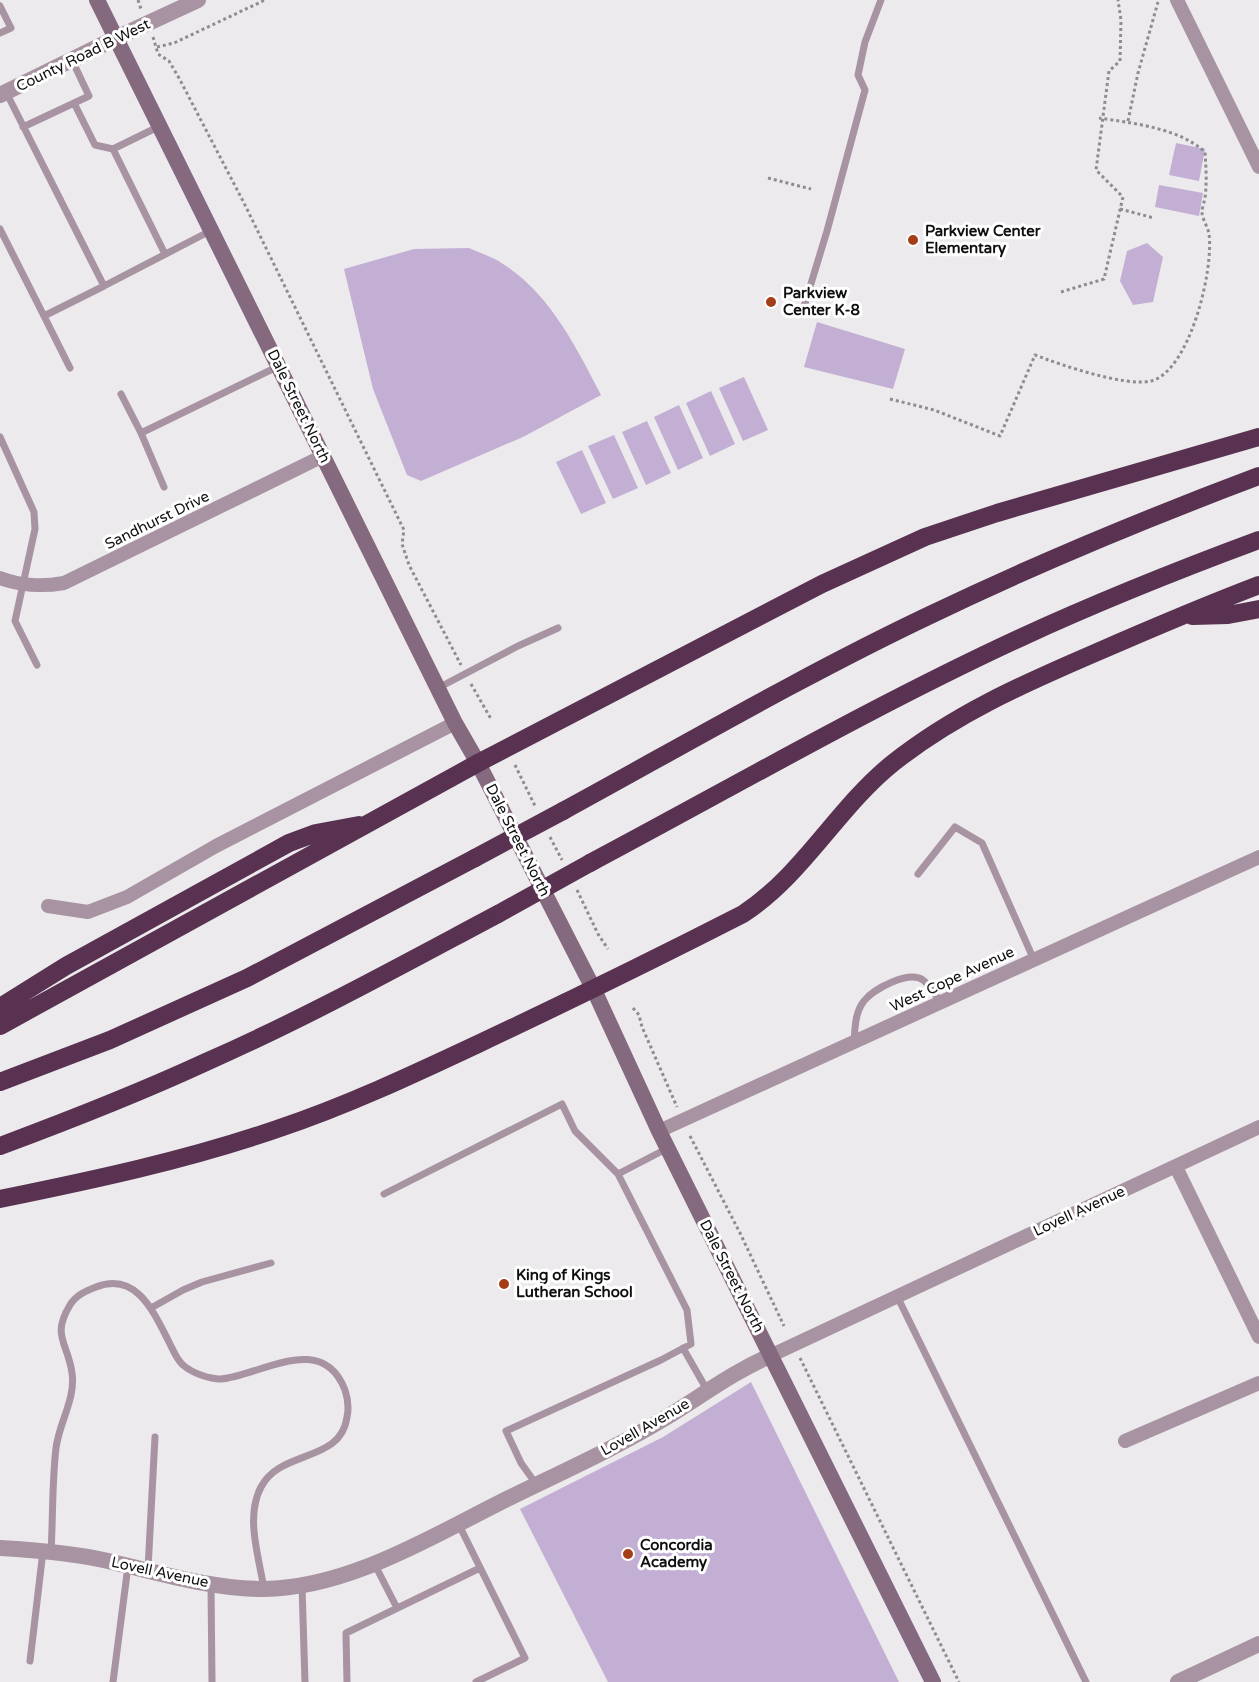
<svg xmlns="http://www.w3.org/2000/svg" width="1259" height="1682" font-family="'Varela Round',sans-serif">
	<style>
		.green { fill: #c3afd3 }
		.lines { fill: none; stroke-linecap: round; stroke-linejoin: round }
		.path { stroke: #8e8c8e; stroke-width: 3; stroke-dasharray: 3 3; stroke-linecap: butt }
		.service { stroke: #a793a1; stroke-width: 7 }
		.minor { stroke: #a793a1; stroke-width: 14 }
		.tertiary { stroke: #a793a1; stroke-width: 16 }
		.secondary { stroke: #85697e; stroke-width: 16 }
		.motorway { stroke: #583250; stroke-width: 18 }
		.motorway-bridge { stroke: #583250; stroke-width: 18 }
		.poi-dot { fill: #a43e16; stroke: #fff; stroke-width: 2 }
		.labels { text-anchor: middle; stroke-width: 6; stroke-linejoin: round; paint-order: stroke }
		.street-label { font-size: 15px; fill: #100f10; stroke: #fff }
		.poi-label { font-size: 15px; font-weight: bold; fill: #100f10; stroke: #fff; text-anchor: start }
	</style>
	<rect width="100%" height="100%" fill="#eceaed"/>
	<!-- green -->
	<path class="green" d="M1176,143l29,6 -6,32 -30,-6z
		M1159,185l44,8 -4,23 -44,-9z
		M1147,243l16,14 -10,45 -20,3 -13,-24 7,-30z
		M469,248c11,5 24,9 34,16 47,30 73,83 98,131l-78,42 -102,44 -14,-6 -34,-86 -29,-120 70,-20z
		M817,322l88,27 -12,40 -89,-22z
		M744,377l24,53 -25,11 -24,-53z
		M711,391l24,53 -25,12 -24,-53z
		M679,405l24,53 -25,12 -24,-53z
		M647,421l24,52 -25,12 -24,-53z
		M614,435l24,53 -25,11 -25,-53z
		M582,450l24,53 -25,11 -25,-52z
		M751,1382l148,300h-291l-88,-173 143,-72z"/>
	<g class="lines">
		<!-- path -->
		<path class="path" d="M138,0l3,9
			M153,37l5,17 11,7 10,17 65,125 160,327 -2,14 7,21 52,100
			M157,47l17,-4 91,-43
			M1128,121l10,-48 20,-71
			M768,178l43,11
			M1120,209l34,9
			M1061,292l43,-13 19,-82 -27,-27 13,-99 11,-10 1,-41 -3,-20
			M890,399l44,11 66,26 35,-81c26,10 90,32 116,26 39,-10 63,-112 58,-147 -1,-7 -7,-15 -7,-22 0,-4 2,-9 3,-14 2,-15 1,-31 0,-46 -26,-24 -73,-29 -106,-34
			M471,684l20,35
			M515,765l20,41
			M550,837l12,23
			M577,890l21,44 10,15
			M633,1008l6,7 3,12 35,80
			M690,1136l50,97 44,93
			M800,1358l159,324"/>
		<!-- service -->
		<path class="service" d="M0,6l11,22 -11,5
			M7,94l97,192 108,-56
			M74,103l21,42 18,4
			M160,126l-47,23 52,105
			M23,127l66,-31 -17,-36
			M0,229l44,87 60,-30
			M803,310l24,-79 38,-141 -7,-15 7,-33 16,-42
			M44,316l26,52
			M121,394l20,39 23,54
			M141,433l138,-67
			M0,437l34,75 1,17 -20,92 22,44
			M438,688l80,-42 40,-18
			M918,874l37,-47 27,16 52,117
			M854,1042c1,-14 1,-30 10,-41 9,-12 45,-31 59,-21 7,5 12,16 18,22
			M618,1174l50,-26
			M384,1194l178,-90 13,27 43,43 69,136 4,34 -30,16 -155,71 15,32 15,21
			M897,1296l189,386
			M151,1308l32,-18 19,-8 69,-19
			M683,1348l24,42
			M459,1525l66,133 -49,24
			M51,1552c2,-34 1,-70 5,-104 3,-25 20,-50 16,-75 -4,-30 -21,-37 -2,-68 6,-10 16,-14 26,-18 41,-16 58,26 73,55 4,8 8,18 14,23 9,8 26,14 38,14 41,-4 101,-48 124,11 3,9 4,18 2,27 -6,46 -66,32 -86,70 -16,30 -2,70 3,102
			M374,1563l23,45
			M148,1569l7,-132
			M211,1586l1,96
			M302,1586l3,96
			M30,1661l13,-110
			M113,1682l15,-116
			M347,1682l-1,-49 134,-65"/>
		<!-- minor -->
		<path class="minor" d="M1177,0l82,167
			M0,578c22,8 41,9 64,5l259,-127
			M48,906l40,6 39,-15 89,-51 239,-123
			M659,1131l600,-274
			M1176,1167l83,170
			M772,1355l487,-228
			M1125,1441l134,-58"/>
		<!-- tertiary -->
		<path class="tertiary" d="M0,95l116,-57 82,-38
			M0,1548c36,2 73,5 108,13 52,12 103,28 156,28 86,-1 170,-54 245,-91 53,-26 107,-50 158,-81 36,-22 66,-45 105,-62
			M1178,1682l81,-38"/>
		<!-- secondary -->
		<path class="secondary" d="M97,0l358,723 23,40 116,227 65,141 274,551"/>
		<!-- motorway -->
		<path class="motorway" d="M1192,616l36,-1 31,-6
			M563,811c121,-66 241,-136 365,-195 108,-52 219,-98 331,-140
			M590,863c143,-76 283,-157 430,-225 78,-36 158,-68 239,-98
			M0,1007l66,-41 223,-123 27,-10 43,-8
			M0,1026l478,-263 344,-179 103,-47 72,-24 262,-76
			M0,1082l110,-42 137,-62 228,-120
			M0,1146c70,-26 139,-53 206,-84 100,-44 196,-97 292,-148
			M0,1199c93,-19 187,-39 277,-70 69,-23 135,-54 201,-85 89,-42 177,-85 265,-130 60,-39 94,-106 150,-151 62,-49 130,-79 202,-110 55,-24 109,-47 164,-68"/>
		<!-- motorway-bridge -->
		<path class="motorway-bridge" d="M475,858l88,-47
			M498,914l92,-51"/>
	</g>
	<!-- markers -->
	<g class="poi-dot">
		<circle cx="913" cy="240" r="6"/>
		<circle cx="771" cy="302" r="6"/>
		<circle cx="504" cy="1284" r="6"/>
		<circle cx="628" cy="1554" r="6"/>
	</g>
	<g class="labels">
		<!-- street labels -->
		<g class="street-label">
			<text transform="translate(83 55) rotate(-26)" y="5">County Road B West</text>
			<text transform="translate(299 406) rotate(64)" y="5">Dale Street North</text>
			<text transform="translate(157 520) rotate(-26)" y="5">Sandhurst Drive</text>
			<text transform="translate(518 840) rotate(63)" y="5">Dale Street North</text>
			<text transform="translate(952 979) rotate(-25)" y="5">West Cope Avenue</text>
			<text transform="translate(1079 1211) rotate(-25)" y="5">Lovell Avenue</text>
			<text transform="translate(732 1276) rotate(63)" y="5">Dale Street North</text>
			<text transform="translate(645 1427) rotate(-30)" y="5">Lovell Avenue</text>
			<text transform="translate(160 1572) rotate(12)" y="5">Lovell Avenue</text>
		</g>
		<!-- poi labels -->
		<g class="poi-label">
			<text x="925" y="236">Parkview Center<tspan x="925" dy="17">Elementary</tspan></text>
			<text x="783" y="298">Parkview<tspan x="783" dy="17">Center K-8</tspan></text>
			<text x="516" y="1280">King of Kings<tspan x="516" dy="17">Lutheran School</tspan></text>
			<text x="640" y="1550">Concordia<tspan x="640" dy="17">Academy</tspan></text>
		</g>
	</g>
</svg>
